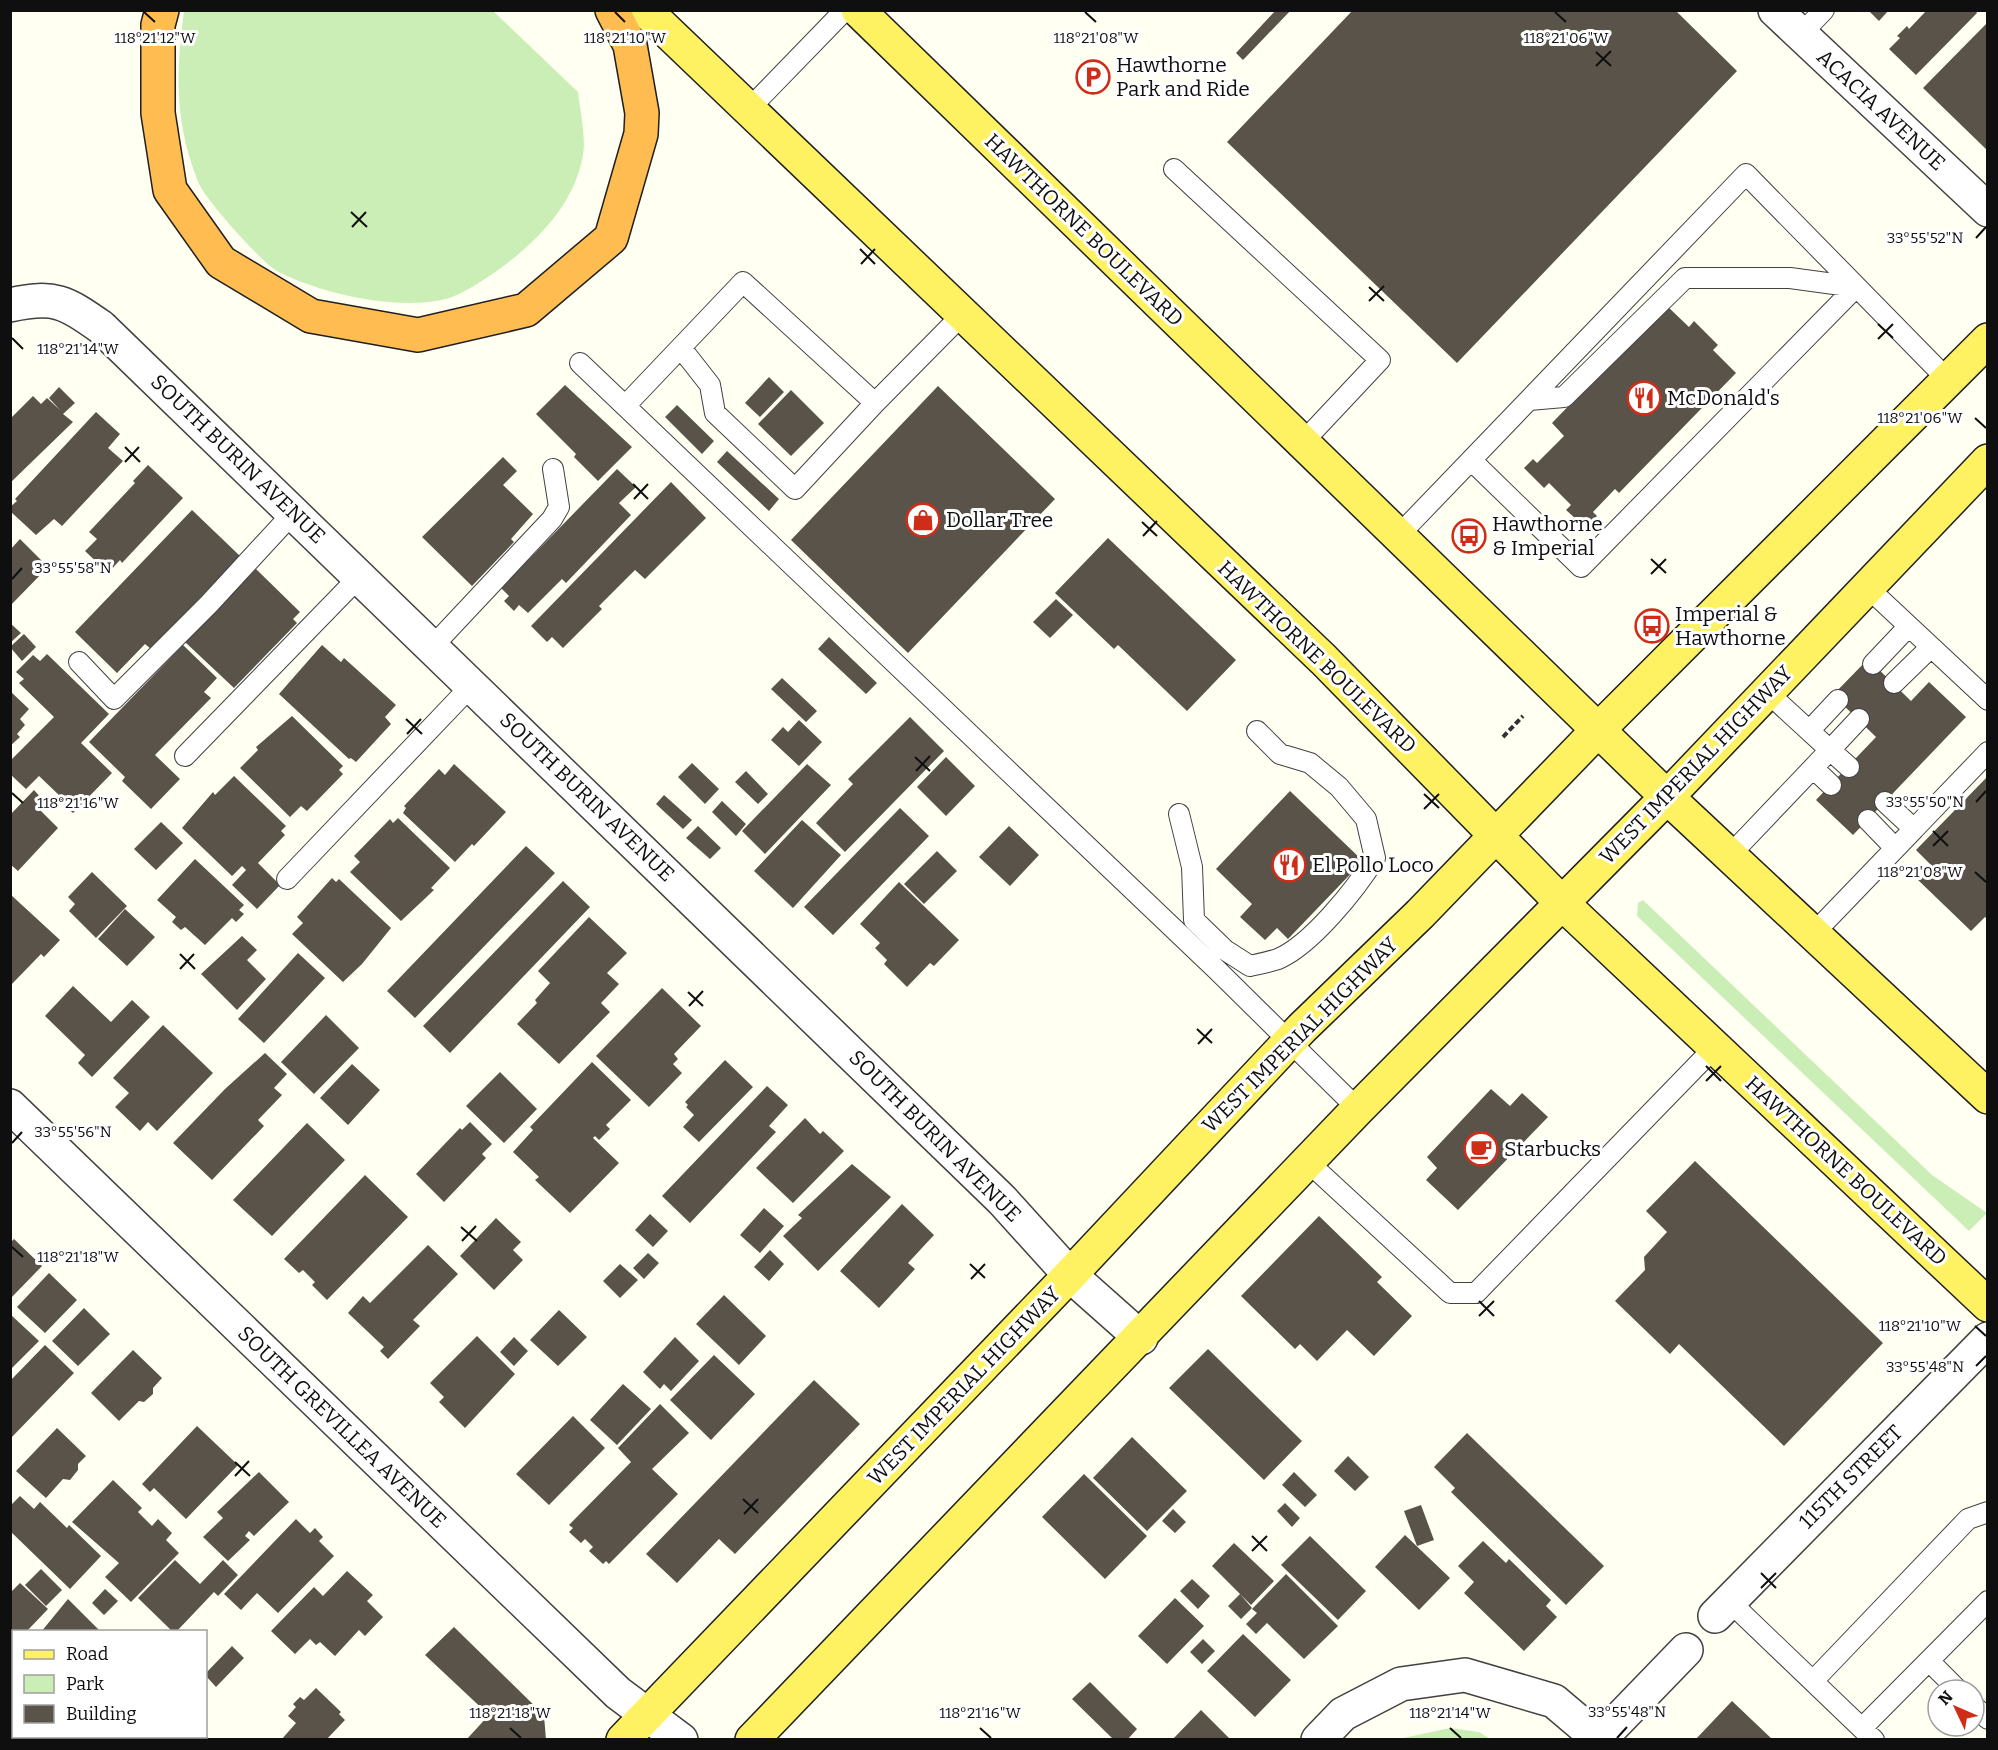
<svg xmlns="http://www.w3.org/2000/svg" width="1998" height="1750" font-family="Bitter,serif">
	<style>
		.green { fill: #caeeb6 }
		.building { fill: #59534a }
		.lines { fill: none; stroke-linecap: round; stroke-linejoin: round }
		.lane-casing { stroke: #424242; stroke-width: 22 }
		.street-casing { stroke: #424242; stroke-width: 36 }
		.primary-casing { stroke: #202020; stroke-width: 36 }
		.highway-casing { stroke: #202020; stroke-width: 36 }
		.path { stroke: #313131; stroke-width: 4; stroke-dasharray: 6 3; stroke-linecap: butt }
		.lane { stroke: #fff; stroke-width: 20 }
		.street { stroke: #fff; stroke-width: 33 }
		.primary { stroke: #fff262; stroke-width: 33 }
		.highway { stroke: #ffbc50; stroke-width: 33 }
		.ticks { fill: none; stroke: #0f0f0f; stroke-width: 2 }
		.labels { text-anchor: middle; stroke-width: 6; stroke-linejoin: round; paint-order: stroke }
		.poi-label { font-size: 21px; fill: #0f0f0f; stroke: #fff; text-anchor: start }
		.street-label { font-size: 21px; fill: #0f0f0f; stroke: #fff }
		.ticks-label { font-size: 15px; text-anchor: middle; fill: #0f0f0f; stroke: #fff; stroke-width: 6; stroke-linejoin: round; paint-order: stroke }
	</style>
	<rect width="100%" height="100%" fill="#fffff2"/>
	<!-- green -->
	<path class="green" d="M184,11h309l85,81c2,19 8,44 5,63 -7,40 -32,71 -62,97 -16,14 -52,40 -72,46 -47,14 -129,-4 -172,-27 -16,-9 -70,-70 -78,-87 -25,-61 -23,-110 -15,-173z
		M1643,900l289,275 55,38 -18,18 -332,-315 1,-13z
		M1450,1728l29,4 11,7h-91z"/>
	<!-- building -->
	<path class="building" d="M1276,10h15l-48,50 -7,-7z
		M1353,10h322l62,61 -280,292 -230,-221z
		M1868,10h21l-10,11z
		M1927,10h48l2,3 -61,62 -27,-26 11,-11 -3,-2 10,-10 2,3z
		M1988,22v129l-65,-63z
		M1666,305l23,22 5,-6 24,24 -5,5 23,23 -117,120 -4,-4 -22,23 4,4 -11,12 -20,-18 5,-5 -22,-22 -5,5 -20,-20 9,-9 4,4 27,-27 -12,-13z
		M769,377l15,15 -24,25 -15,-14z
		M565,385l67,62 -34,34 -24,-24 2,-3 -40,-40z
		M938,386l117,113 -147,154 -117,-113z
		M59,387l16,16 -12,11 10,8 -63,61v-64l23,-23 8,8 6,-6 13,12 -11,-12z
		M791,390l33,33 -33,33 -33,-32z
		M677,405l37,36 -12,13 -37,-37z
		M96,412l24,22 -12,14 15,13 -61,65 -8,-7 -18,16 -26,-24v-4l7,-6 -2,-2z
		M727,451l52,48 -10,12 -52,-49z
		M503,457l14,14 -14,14 30,29 -22,25 3,3 -42,44 -50,-49z
		M148,465l35,33 -61,65 -2,-3 -12,13 -23,-22 12,-12 -8,-7 46,-49 -2,-2z
		M617,469l19,18 -17,16 12,12 -65,68 -4,-4 -34,34 -9,-8 -5,6 -10,-10 5,-5 -8,-8z
		M671,482l35,36 -61,61 -10,-9 -36,36 3,3 -39,39 -11,-11 -5,5 -16,-16z
		M192,510l48,46 -89,93 -6,-5 -28,29 -42,-41z
		M1108,538l128,122 -49,51 -69,-66 -4,4 -59,-56z
		M20,539l28,28 -38,39v-56z
		M256,569l44,43 -7,7 4,4 -63,65 -49,-46z
		M1056,599l17,16 -23,23 -17,-16z
		M10,623l11,10 -11,10z
		M24,634l12,13 -14,14 -12,-14z
		M829,637l48,46 -11,11 -48,-45z
		M183,645l34,33 -13,14 7,6 -56,57 25,24 -29,30 -29,-28 3,-4 -36,-35z
		M322,645l19,17 3,-4 52,47 -11,12 6,7 -35,38 -5,-4 -2,1 -70,-65z
		M47,654l62,60 -28,29 31,30 -39,40 -14,-13 2,-3 -22,-21 -13,13 -16,-15v-13l44,-44 -35,-34 5,-4 -8,-7 17,-17 7,6z
		M1868,659l43,42 18,-19 37,35 -113,118 -37,-35 60,-63 -43,-42z
		M782,678l35,33 -11,11 -35,-33z
		M10,691l19,18 -9,10 5,6 -8,9 3,3 -10,9z
		M292,716l51,50 -4,4 4,4 -36,37 -6,-5 -11,11 -50,-49 18,-18 -2,-3z
		M910,717l34,34 -99,101 -29,-29 37,-39 -5,-5z
		M799,720l23,22 -23,24 -28,-26 12,-13 5,5z
		M946,757l29,29 -29,30 -29,-29z
		M692,763l27,26 -14,15 -27,-27z
		M454,764l52,48 -32,34 -2,-2 -17,18 -52,-49 3,-5 -2,-2 35,-37 6,6z
		M807,764l24,21 -66,69 -23,-23z
		M746,771l22,23 -10,10 -23,-22z
		M234,776l52,50 -5,5 4,4 -27,28 22,22 -23,24 -25,-24 14,-15 -4,-4 -10,10 -50,-48 31,-36 2,3z
		M1988,776v144l-3,-3 -14,14 -54,-52 14,-14 -15,-15z
		M34,790l8,9 -6,7 22,22 -40,43 -8,-7v-49z
		M1290,791l73,70 -75,78 -11,-11 -12,12 -25,-23 12,-13 -36,-35z
		M664,795l28,25 -9,9 -27,-25z
		M722,801l24,23 -10,12 -24,-24z
		M900,808l29,28 -96,99 -29,-28z
		M398,818l52,50 -19,20 3,2 -33,31 -51,-49 10,-10 -6,-6 36,-37 3,4z
		M802,820l39,35 -48,53 -39,-37z
		M161,822l22,21 -27,27 -22,-21z
		M698,826l23,22 -11,11 -24,-21z
		M1009,826l30,29 -29,31 -31,-29z
		M526,846l29,27 -140,145 -28,-27z
		M937,851l20,20 -33,33 -20,-20z
		M195,859l49,46 -5,5 5,4 -8,8 -4,-4 -27,27 -20,-18 -4,3 -9,-8 4,-5 -19,-17z
		M92,872l35,34 -31,32 -27,-27 6,-7 -7,-7z
		M332,878l4,4 3,-3 52,49 -29,36 -19,18 -51,-48 11,-11 -6,-6z
		M563,881l27,26 -140,146 -27,-27z
		M899,882l60,58 -25,26 -4,-3 -23,24 -23,-23 3,-4 -12,-12 5,-5 -20,-19z
		M10,894l50,46 -16,17 -3,-3 -31,32z
		M125,909l30,28 -28,29 -29,-27z
		M589,917l38,36 -20,20 12,11 -18,19 9,9 -51,52 -42,-40 20,-21 -2,-3 15,-17 -12,-12z
		M242,936l15,14 -10,10 19,19 -29,31 -36,-36z
		M298,953l27,25 -61,65 -26,-24z
		M73,986l38,36 21,-22 18,17 -58,60 -14,-14 7,-8 -40,-39z
		M662,988l39,38 -27,28 4,5 -5,5 9,9 -33,34 -53,-51z
		M326,1015l33,33 -45,46 -33,-32z
		M163,1025l50,48 -56,58 -9,-9 -8,9 -25,-24 14,-14 -16,-15z
		M265,1053l22,21 -13,14 8,7 -24,25 6,6 -52,54 -39,-37 52,-54z
		M725,1060l28,27 -54,55 -16,-15 11,-12 -8,-8 2,-2 -3,-3z
		M592,1062l39,38 -25,25 4,4 -11,11 -4,-4 -2,2 26,25 -49,50 -35,-33 4,-3 -26,-25 20,-22 -3,-3z
		M352,1064l28,26 -32,35 -28,-27z
		M500,1072l37,37 -33,34 -38,-37z
		M767,1086l21,19 -19,21 7,6 -86,91 -28,-27z
		M1491,1089l19,17 12,-13 26,24 -90,93 -32,-30 11,-12 -10,-11z
		M805,1118l15,16 3,-3 21,20 -51,52 -37,-35z
		M470,1122l22,22 -10,10 4,4 -42,44 -28,-28 44,-46 2,2z
		M307,1123l38,37 -73,76 -39,-36z
		M1695,1161l188,182 -99,103 -105,-102 -9,10 -55,-53 30,-31 -1,-13 23,-25 -21,-21z
		M852,1164l39,33 -73,74 -35,-35 19,-18 -4,-3z
		M365,1175l43,42 -81,83 -15,-15 3,-3 -12,-12 -4,3 -15,-14z
		M902,1204l32,31 -26,28 7,6 -36,39 -39,-37z
		M764,1208l20,18 -24,27 -20,-18z
		M650,1214l18,17 -15,16 -18,-17z
		M1319,1216l63,61 -5,5 35,34 -38,40 -27,-26 -30,31 -17,-17 -5,5 -54,-53z
		M496,1218l25,24 -8,8 10,10 -29,30 -34,-34z
		M14,1239l28,27 -32,33v-56z
		M428,1245l30,29 -45,46 7,6 -32,33 -8,-8 4,-4 -36,-34 15,-17 7,7z
		M770,1250l14,14 -15,17 -15,-14z
		M648,1253l11,10 -15,16 -11,-11z
		M620,1264l18,16 -18,18 -17,-17z
		M49,1273l28,27 -32,33 -28,-26z
		M724,1295l42,41 -27,29 -43,-41z
		M84,1308l26,26 -32,32 -26,-25z
		M559,1310l28,27 -29,29 -28,-26z
		M10,1314l29,27 -29,29z
		M477,1336l38,38 -50,54 -26,-26 5,-5 -14,-14z
		M514,1337l14,14 -14,15 -14,-14z
		M675,1337l24,24 -28,30 -7,-7 -4,5 -17,-17z
		M45,1345l29,28 -64,66v-58z
		M1208,1349l94,92 -38,39 -95,-92z
		M133,1350l29,28 -9,10v6l-9,8 -5,-1 -20,20 -28,-28z
		M714,1355l41,39 -44,46 -41,-40z
		M814,1380l46,44 -125,130 -16,-15 -42,44 -31,-29z
		M623,1384l28,25 -34,36 -27,-25z
		M660,1404l29,29 -37,36 26,25 -69,70 -3,-3 -3,3 -14,-13 4,-4 -8,-8 -4,4 -12,-11 4,-4 -4,-3 62,-63 -13,-14z
		M573,1416l32,32 -56,57 -33,-31z
		M197,1426l41,39 -52,54 -32,-31 -4,4 -8,-8z
		M57,1428l29,28 -8,8v6l-8,10 -7,-1 -17,19 -30,-27z
		M1467,1433l137,133 -38,39 -115,-113 4,-4 -21,-21z
		M1132,1437l55,54 -40,40 -54,-53z
		M1348,1456l21,21 -14,14 -21,-20z
		M259,1472l30,30 -35,34 -5,-5 -4,5 5,4 -22,21 -25,-24 20,-19 -6,-6z
		M1294,1472l23,23 -12,12 -23,-22z
		M1084,1474l63,62 -42,43 -63,-62z
		M113,1480l29,28 -4,4 14,14 6,-7 14,14 -6,7 13,13 -48,49 -26,-25 14,-14 -47,-41z
		M20,1496l14,13 6,-7 27,26 2,-3 32,31 -31,33 -60,-58v-25z
		M1285,1503l15,15 -8,9 -15,-16z
		M1421,1505l13,35 -17,6 -13,-35z
		M1173,1509l13,13 -11,11 -13,-12z
		M296,1519l14,14 5,-5 8,9 -4,4 15,15 -56,57 -21,-20 -16,17 -17,-16z
		M1405,1535l45,43 -31,32 -44,-43z
		M1310,1536l56,55 -28,29 -57,-55z
		M1483,1541l23,22 3,-4 42,41 -5,6 11,11 -33,34 -60,-58 10,-11 -16,-16z
		M1234,1543l40,38 -23,24 -39,-39z
		M175,1560l25,24 23,-24 15,15 -20,21 -4,-4 -38,40h-3l-35,-34z
		M41,1569l21,21 -16,16 -21,-21z
		M347,1571l26,24 -6,6 16,16 -18,19 -6,-6 -24,26 -15,-14 -4,3 -6,-6 -15,15 -24,-23 43,-44 9,9z
		M1286,1574l52,52 -34,33 -37,-36 -11,11 -10,-10 11,-11 -5,-4z
		M1192,1579l18,17 -12,13 -18,-18z
		M20,1583l28,26 -22,23h-12v13l-4,3v-55z
		M105,1589l13,12 -14,14 -12,-12z
		M1240,1594l12,14 -11,11 -13,-13z
		M1175,1598l29,28 -37,38 -29,-28z
		M68,1599l33,33h-60z
		M454,1627l90,88 2,25h-80l23,-25 -64,-60z
		M1243,1634l48,46 -36,37 -48,-46z
		M1203,1639l12,12 -13,13 -12,-12z
		M232,1646l12,12 -28,29 -10,-11v-3z
		M14,1660v56l-4,3v-56z
		M1090,1682l47,47 -10,11h-13l-42,-41z
		M316,1688l25,24 -2,2 6,6 -19,20h-45l15,-17 -8,-7 8,-9 -3,-3 7,-7 4,3z
		M1732,1701l41,39h-78z
		M1201,1710l30,30h-59z
		M14,1730v7h47l-3,3h-48z
		M74,1737h54l-2,3h-55z
		M141,1737h54l-3,3h-54z"/>
	<g class="lines">
		<!-- lane casing -->
		<g class="lane-casing">
			<path id="lane" d="M1801,34l23,-24
				M748,110l97,-100
				M1174,169l206,191 -77,82
				M681,348l29,37 5,28 80,76 80,-86
				M580,363l637,607 141,139
				M1529,400l35,-3 121,-119h105l66,9
				M625,406l118,-124 132,121 87,-88
				M1471,460l110,107 275,-280
				M1398,536l348,-362 202,206
				M1867,587l121,113
				M432,647l120,-128 7,-12 -6,-38
				M79,662l35,37 95,-95 84,-91
				M1873,664l35,-37
				M1894,683l37,-36
				M1810,730l28,-30
				M185,756l175,-180
				M1849,767l-19,-17 29,-31
				M1813,768l18,17
				M1179,814l13,53 2,53 31,30 25,16c9,-2 19,-4 28,-7 33,-14 78,-70 97,-101l-9,-39 -27,-32 -29,-24 -30,-9 -23,-23
				M1868,820l27,28
				M1914,829l74,-77
				M1730,855l100,-105 -63,-58
				M287,879l185,-194
				M1813,934l101,-105 -29,-27
				M1308,1162l142,131h26l239,-246
				M1729,1601l145,139
				M1929,1661l29,29
				M1813,1681l155,-162 20,-7
				M1974,1706l14,13
				M1862,1728l126,-127"/>
		</g>
		<!-- street casing -->
		<g class="street-casing">
			<path id="street" d="M1775,10l213,200
				M10,305c45,-10 55,-3 91,22l901,873 68,75 71,63
				M10,1106l608,587 63,47
				M1715,1616l273,-277
				M1318,1740l25,-26 58,-30 64,-9 89,26 46,39
				M1599,1740l87,-90"/>
		</g>
		<!-- primary casing -->
		<g class="primary-casing">
			<path id="primary" d="M645,10l679,650 238,243 426,402
				M858,10l809,787 321,300
				M623,1740l447,-465 232,-247 118,-114 178,-184 390,-390
				M752,1740l606,-631 309,-312 321,-336"/>
		</g>
		<!-- highway casing -->
		<g class="highway-casing">
			<path id="highway" d="M162,10l-4,15v88l12,77 51,72 90,54 107,19 108,-25 85,-72 30,-104 1,-21 -12,-68 -18,-35"/>
		</g>
		<!-- path -->
		<path class="path" d="M1503,737l20,-21"/>
		<!-- lane -->
		<use href="#lane" class="lane"/>
		<!-- street -->
		<use href="#street" class="street"/>
		<!-- primary -->
		<use href="#primary" class="primary"/>
		<!-- highway -->
		<use href="#highway" class="highway"/>
	</g>
	<!-- ticks -->
	<path class="ticks" d="M144,12l11,10M615,12l10,10M1085,12l11,10M1555,12l11,10M1596,52l15,14M1596,66l15,-15M351,212l16,15M352,227l14,-15M1976,238l10,-11M860,249l15,15M861,264l14,-15M1369,287l15,14M1369,301l15,-15M1878,324l15,14M12,338l11,11M1878,339l15,-15M1975,418l11,10M125,447l15,15M125,462l14,-15M633,484l15,15M634,499l14,-15M1142,522l15,14M1143,536l14,-15M1651,559l15,14M1651,574l15,-15M12,579l10,-11M406,719l16,15M407,734l14,-15M915,757l15,14M916,771l14,-15M12,793l11,10M1424,794l15,14M1976,802l10,-11M1424,809l15,-15M1933,831l15,15M1933,846l15,-15M1975,872l11,10M180,954l15,15M180,969l14,-15M688,992l15,14M689,1006l14,-15M1197,1029l15,14M1198,1044l14,-15M1706,1066l15,15M1706,1081l15,-15M12,1143l10,-11M461,1227l16,14M462,1241l14,-15M12,1247l11,10M970,1264l15,14M971,1279l14,-15M1479,1301l15,15M1479,1316l15,-15M1975,1326l11,10M1976,1366l10,-10M235,1462l15,14M235,1476l14,-15M743,1499l15,14M744,1514l14,-15M1252,1536l15,15M1252,1551l15,-15M1761,1573l15,15M1761,1588l15,-15M510,1728l11,10M980,1728l11,10M1450,1728l11,10M1617,1738l10,-11"/>
	<!-- icons -->
	<defs>
		<g id="parking-ring" transform="scale(1.725)"><circle r="9.5" fill="#fff" stroke="#cf2d18" stroke-width="1.5"/><path d="M-3.5-5.5H1a3.5 3.5 0 0 1 0 7H-1V5.5H-3.5ZM-1-3.4V-.6H.8a1.4 1.4 0 0 0 0-2.8Z" fill="#cf2d18"/></g>
		<g id="restaurant-ring" transform="scale(1.725)"><circle r="9.5" fill="#fff" stroke="#cf2d18" stroke-width="1.5"/><path d="M-5-6h1v4h1v-4h1v4h1v-4h1v5L-1.5 .5V6h-2V.5L-5-1ZM5-6V6H3V1.5H1.5Q1.5-4 5-6Z" fill="#cf2d18"/></g>
		<g id="shop-ring" transform="scale(1.725)"><circle r="9.5" fill="#fff" stroke="#cf2d18" stroke-width="1.5"/><path d="M-5-2.5h2.3a2.7 3.5 0 0 1 5.4 0H5L5.5 6h-11ZM-1.5-2.5h3a1.5 2.3 0 0 0-3 0Z" fill="#cf2d18"/></g>
		<g id="bus-ring" transform="scale(1.725)"><circle r="9.5" fill="#fff" stroke="#cf2d18" stroke-width="1.5"/><path d="M-5-6H5V4H4V6H2V4H-2V6H-4V4H-5ZM-3.5-4V0h7V-4ZM-3.5 1.2v1.5H-2V1.2ZM2 1.2v1.5H3.5V1.2Z" fill="#cf2d18"/></g>
		<g id="cafe-ring" transform="scale(1.725)"><circle r="9.5" fill="#fff" stroke="#cf2d18" stroke-width="1.5"/><path d="M-5.5-4.5H6V0H3Q3 3.5 0 3.5H-2.5Q-5.5 3.5-5.5 0ZM3-3.2v2h1.7v-2ZM-6 4.5H4V6H-6Z" fill="#cf2d18"/></g>
	</defs>
	<g fill-rule="evenodd">
		<use href="#parking-ring" x="1093" y="77"/>
		<use href="#restaurant-ring" x="1644" y="398"/>
		<use href="#shop-ring" x="923" y="520"/>
		<use href="#bus-ring" x="1469" y="536"/>
		<use href="#bus-ring" x="1652" y="626"/>
		<use href="#restaurant-ring" x="1289" y="865"/>
		<use href="#cafe-ring" x="1481" y="1149"/>
	</g>
	<g class="labels">
		<!-- poi labels -->
		<g class="poi-label">
			<text x="1116" y="72">Hawthorne<tspan x="1116" dy="24">Park and Ride</tspan></text>
			<text x="1667" y="405">McDonald's</text>
			<text x="946" y="527">Dollar Tree</text>
			<text x="1492" y="531">Hawthorne<tspan x="1492" dy="24">&amp; Imperial</tspan></text>
			<text x="1675" y="621">Imperial &amp;<tspan x="1675" dy="24">Hawthorne</tspan></text>
			<text x="1312" y="872">El Pollo Loco</text>
			<text x="1504" y="1156">Starbucks</text>
		</g>
		<!-- street labels -->
		<g class="street-label">
			<text transform="translate(1881 110) rotate(43)" y="7">ACACIA AVENUE</text>
			<text transform="translate(1084 230) rotate(44)" y="7">HAWTHORNE BOULEVARD</text>
			<text transform="translate(238 459) rotate(44)" y="7">SOUTH BURIN AVENUE</text>
			<text transform="translate(1317 657) rotate(44)" y="7">HAWTHORNE BOULEVARD</text>
			<text transform="translate(1696 765) rotate(-46)" y="7">WEST IMPERIAL HIGHWAY</text>
			<text transform="translate(587 797) rotate(44)" y="7">SOUTH BURIN AVENUE</text>
			<text transform="translate(1300 1035) rotate(-45)" y="7">WEST IMPERIAL HIGHWAY</text>
			<text transform="translate(935 1136) rotate(45)" y="7">SOUTH BURIN AVENUE</text>
			<text transform="translate(1846 1171) rotate(43)" y="7">HAWTHORNE BOULEVARD</text>
			<text transform="translate(964 1386) rotate(-46)" y="7">WEST IMPERIAL HIGHWAY</text>
			<text transform="translate(342 1427) rotate(44)" y="7">SOUTH GREVILLEA AVENUE</text>
			<text transform="translate(1851 1477) rotate(-45)" y="7">115TH STREET</text>
		</g>
	</g>
	<g class="ticks-label">
		<text x="155" y="43">118°21'12"W</text>
		<text x="625" y="43">118°21'10"W</text>
		<text x="1096" y="43">118°21'08"W</text>
		<text x="1566" y="43">118°21'06"W</text>
		<text x="1925" y="243">33°55'52"N</text>
		<text x="78" y="354">118°21'14"W</text>
		<text x="1920" y="423">118°21'06"W</text>
		<text x="73" y="573">33°55'58"N</text>
		<text x="1925" y="807">33°55'50"N</text>
		<text x="78" y="808">118°21'16"W</text>
		<text x="1920" y="877">118°21'08"W</text>
		<text x="73" y="1137">33°55'56"N</text>
		<text x="78" y="1262">118°21'18"W</text>
		<text x="1920" y="1331">118°21'10"W</text>
		<text x="1925" y="1372">33°55'48"N</text>
		<text x="1627" y="1717">33°55'48"N</text>
		<text x="510" y="1718">118°21'18"W</text>
		<text x="980" y="1718">118°21'16"W</text>
		<text x="1450" y="1718">118°21'14"W</text>
	</g>
	<!-- border -->
	<rect width="1998" height="1750" fill="none" stroke="#0f0f0f" stroke-width="24"/>
	<!-- legend -->
	<rect x="12" y="1630" width="195" height="108" fill="#ffffff" stroke="#9f9f9f" stroke-width="1.5"/>
	<rect x="24" y="1650" width="30" height="9" fill="#fff262" stroke="#9f9f9f" stroke-width="1.5"/>
	<text x="66" y="1660" font-size="18" fill="#0f0f0f">Road</text>
	<rect x="24" y="1675" width="30" height="18" fill="#caeeb6" stroke="#9f9f9f" stroke-width="1.5"/>
	<text x="66" y="1690" font-size="18" fill="#0f0f0f">Park</text>
	<rect x="24" y="1705" width="30" height="18" fill="#59534a" stroke="#9f9f9f" stroke-width="1.5"/>
	<text x="66" y="1720" font-size="18" fill="#0f0f0f">Building</text>
	<!-- north arrow -->
	<g transform="translate(1956 1708) rotate(314)"><circle r="28" fill="#ffffff" stroke="#9f9f9f" stroke-width="1.5"/>
	<path d="M0-4.5L10 22L0 15L-10 22Z" fill="#cf2d18"/>
	<text y="-9" font-size="16" font-weight="bold" text-anchor="middle" fill="#0f0f0f">N</text>
	</g>
</svg>
